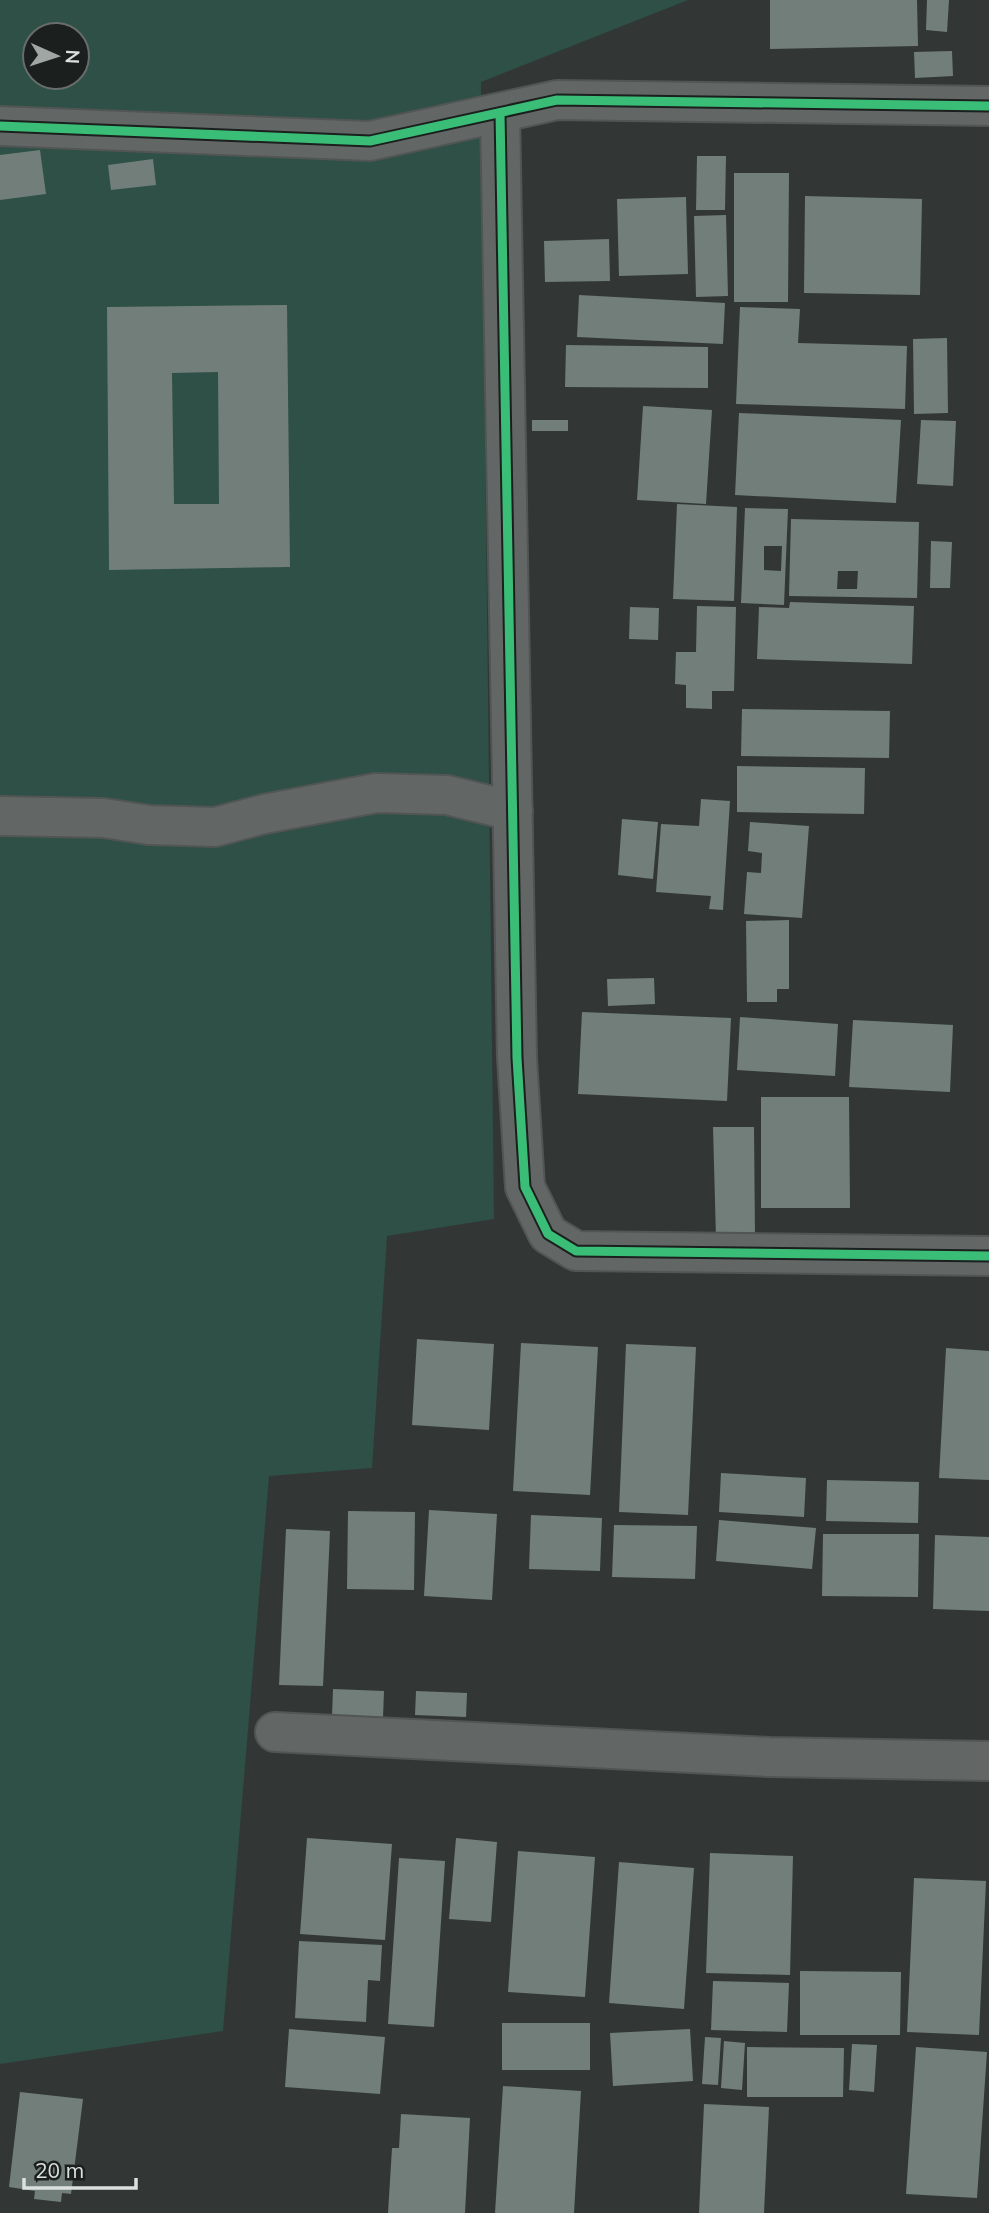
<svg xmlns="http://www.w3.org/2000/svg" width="989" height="2213" font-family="Mulish,sans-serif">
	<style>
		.green { fill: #2e5046; fill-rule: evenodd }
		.building { fill: #717e7a; fill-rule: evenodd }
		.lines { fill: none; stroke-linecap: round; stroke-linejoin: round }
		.street-casing { stroke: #515553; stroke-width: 42 }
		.street { stroke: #626765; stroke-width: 38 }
		.cycleway-casing { stroke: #1b1f1e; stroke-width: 13 }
		.cycleway { stroke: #3abd76; stroke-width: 9 }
	</style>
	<rect width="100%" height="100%" fill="#323735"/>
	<!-- green -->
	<path class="green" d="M0,0h688l-207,82 13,1137 -107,17 -15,232 -103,8 -46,555 -223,33zM35,35h42v42h-42z"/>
	<!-- building -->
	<path class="building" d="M770,0h147l1,46 -148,3z
		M927,0h22l-2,32 -21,-2z
		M952,51l1,25 -38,2 -1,-26z
		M40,150l6,44 -46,6v-45z
		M697,156h29l-1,54h-29z
		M153,159l3,26 -45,5 -3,-25z
		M734,173h55l-1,129h-54z
		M805,196l117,3 -2,96 -116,-2z
		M686,197l2,77 -69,2 -2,-77z
		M726,215l2,81 -32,1 -2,-81z
		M609,239l1,42 -65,1 -1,-41z
		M579,295l146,8 -2,41 -146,-7z
		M287,305l3,262 -181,3 -2,-263zM218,372l1,132h-45l-2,-131z
		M740,307l60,2 -2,34 109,3 -2,63 -169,-5z
		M947,338l1,75 -34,1 -1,-75z
		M566,345l142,2v41l-143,-1z
		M643,406l69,4 -6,94 -69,-4z
		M739,413l162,7 -5,83 -161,-8z
		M532,420h36v11h-36z
		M921,420l35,1 -3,65 -36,-2z
		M677,504l60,3 -3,94 -61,-2z
		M745,508l43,1 -4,96 -43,-2zM764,546h18l-1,25 -17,-1z
		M791,519l128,3 -2,76 -128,-2zM838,571h20l-1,18h-20z
		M931,541l21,1 -2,46h-20z
		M790,602l124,4 -2,58 -155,-5 2,-52 30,1z
		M697,606l39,1 -2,84h-22v18l-26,-1v-23l-11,-1 1,-32h20z
		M630,607l29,1 -1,32 -29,-1z
		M742,709l148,2 -1,47 -148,-2z
		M737,766l128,2 -1,46 -127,-2z
		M701,799l29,2 -7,109 -14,-1 2,-13 -55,-4 5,-68 38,2z
		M622,819l36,3 -5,57 -35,-4z
		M750,822l59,4 -7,92 -58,-4 3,-42 14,1 1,-20 -14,-2z
		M789,920v69h-12v13h-30l-1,-81z
		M654,978l1,26 -47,2 -1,-27z
		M582,1012l149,6 -4,83 -149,-7z
		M740,1017l98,7 -3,52 -98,-6z
		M853,1020l100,5 -3,67 -101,-5z
		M761,1097h88l1,111h-89z
		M713,1127h41l1,110 -39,1z
		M417,1339l77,5 -5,86 -77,-5z
		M521,1343l77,4 -8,148 -77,-4z
		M626,1344l70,3 -8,168 -69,-3z
		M946,1348l43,3v129l-50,-2z
		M721,1473l85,5 -2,39 -85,-5z
		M827,1480l92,2 -1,41 -92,-2z
		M429,1510l68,4 -5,86 -68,-4z
		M348,1511l67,1 -1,78 -67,-1z
		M531,1515l71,3 -2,53 -71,-2z
		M719,1520l97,8 -4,41 -96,-8z
		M614,1525l83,1 -2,53 -83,-2z
		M286,1529l44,2 -7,155 -44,-1z
		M823,1534h96l-1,63 -96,-1z
		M935,1535l54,2v74l-56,-2z
		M333,1689l51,2 -1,27 -51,-2z
		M416,1691l51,2 -1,24 -51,-2z
		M307,1838l85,6 -7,96 -85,-6z
		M456,1838l41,4 -6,80 -42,-3z
		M518,1851l77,6 -10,140 -77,-5z
		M710,1853l83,3 -3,119 -84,-2z
		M399,1858l46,3 -11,166 -46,-3z
		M619,1862l75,6 -10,141 -75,-6z
		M914,1878l72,3 -7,154 -72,-3z
		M299,1941l83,4 -2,36 -12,-1 -2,42 -71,-4z
		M800,1971l101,1 -1,63h-100z
		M713,1981l76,2 -2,49 -76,-2z
		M502,2023h88v47h-88z
		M289,2029l96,8 -5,57 -95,-7z
		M690,2029l3,52 -80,5 -3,-53z
		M705,2037l16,1 -3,47 -16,-1z
		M724,2041l21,2 -3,47 -21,-2z
		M852,2044l25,1 -3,47 -25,-2z
		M747,2047l97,1 -1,49h-96z
		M916,2047l71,5 -10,146 -71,-4z
		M503,2086l78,5 -7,122h-79z
		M20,2092l63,7 -12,95 -9,-1 -1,9 -27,-3 1,-8 -26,-4z
		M704,2104l65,3 -5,106h-65z
		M401,2114l69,4 -5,95h-77l4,-65h7z"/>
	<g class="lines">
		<!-- street casing -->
		<g class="street-casing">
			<path id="street" d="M500,113l17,945 8,129 23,47 28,17 413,5
				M0,126l370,15 187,-41 432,6
				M0,816l104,2 45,7 66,2 49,-13 112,-21 71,2 66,16
				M275,1732l494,25 220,4"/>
		</g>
		<!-- street -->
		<use href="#street" class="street"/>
		<!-- cycleway casing -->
		<g class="cycleway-casing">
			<path id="cycleway" d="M500,113l17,945 8,129 23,47 28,17 413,5
				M0,126l370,15 187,-41 432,6"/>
		</g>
		<!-- cycleway -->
		<use href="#cycleway" class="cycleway"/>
	</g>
	<!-- north arrow -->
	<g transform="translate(56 56) rotate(93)"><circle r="33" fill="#1b1f1e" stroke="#686d6b" stroke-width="2"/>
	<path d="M0-5L12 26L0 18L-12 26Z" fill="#a0a6a4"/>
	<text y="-10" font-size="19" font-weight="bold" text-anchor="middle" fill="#dbe1df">N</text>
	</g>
	<!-- scale -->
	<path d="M24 2178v10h112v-10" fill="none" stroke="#dbe1df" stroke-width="3.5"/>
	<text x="35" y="2178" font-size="21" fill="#dbe1df" stroke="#1b1f1e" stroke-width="5" paint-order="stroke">20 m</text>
</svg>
